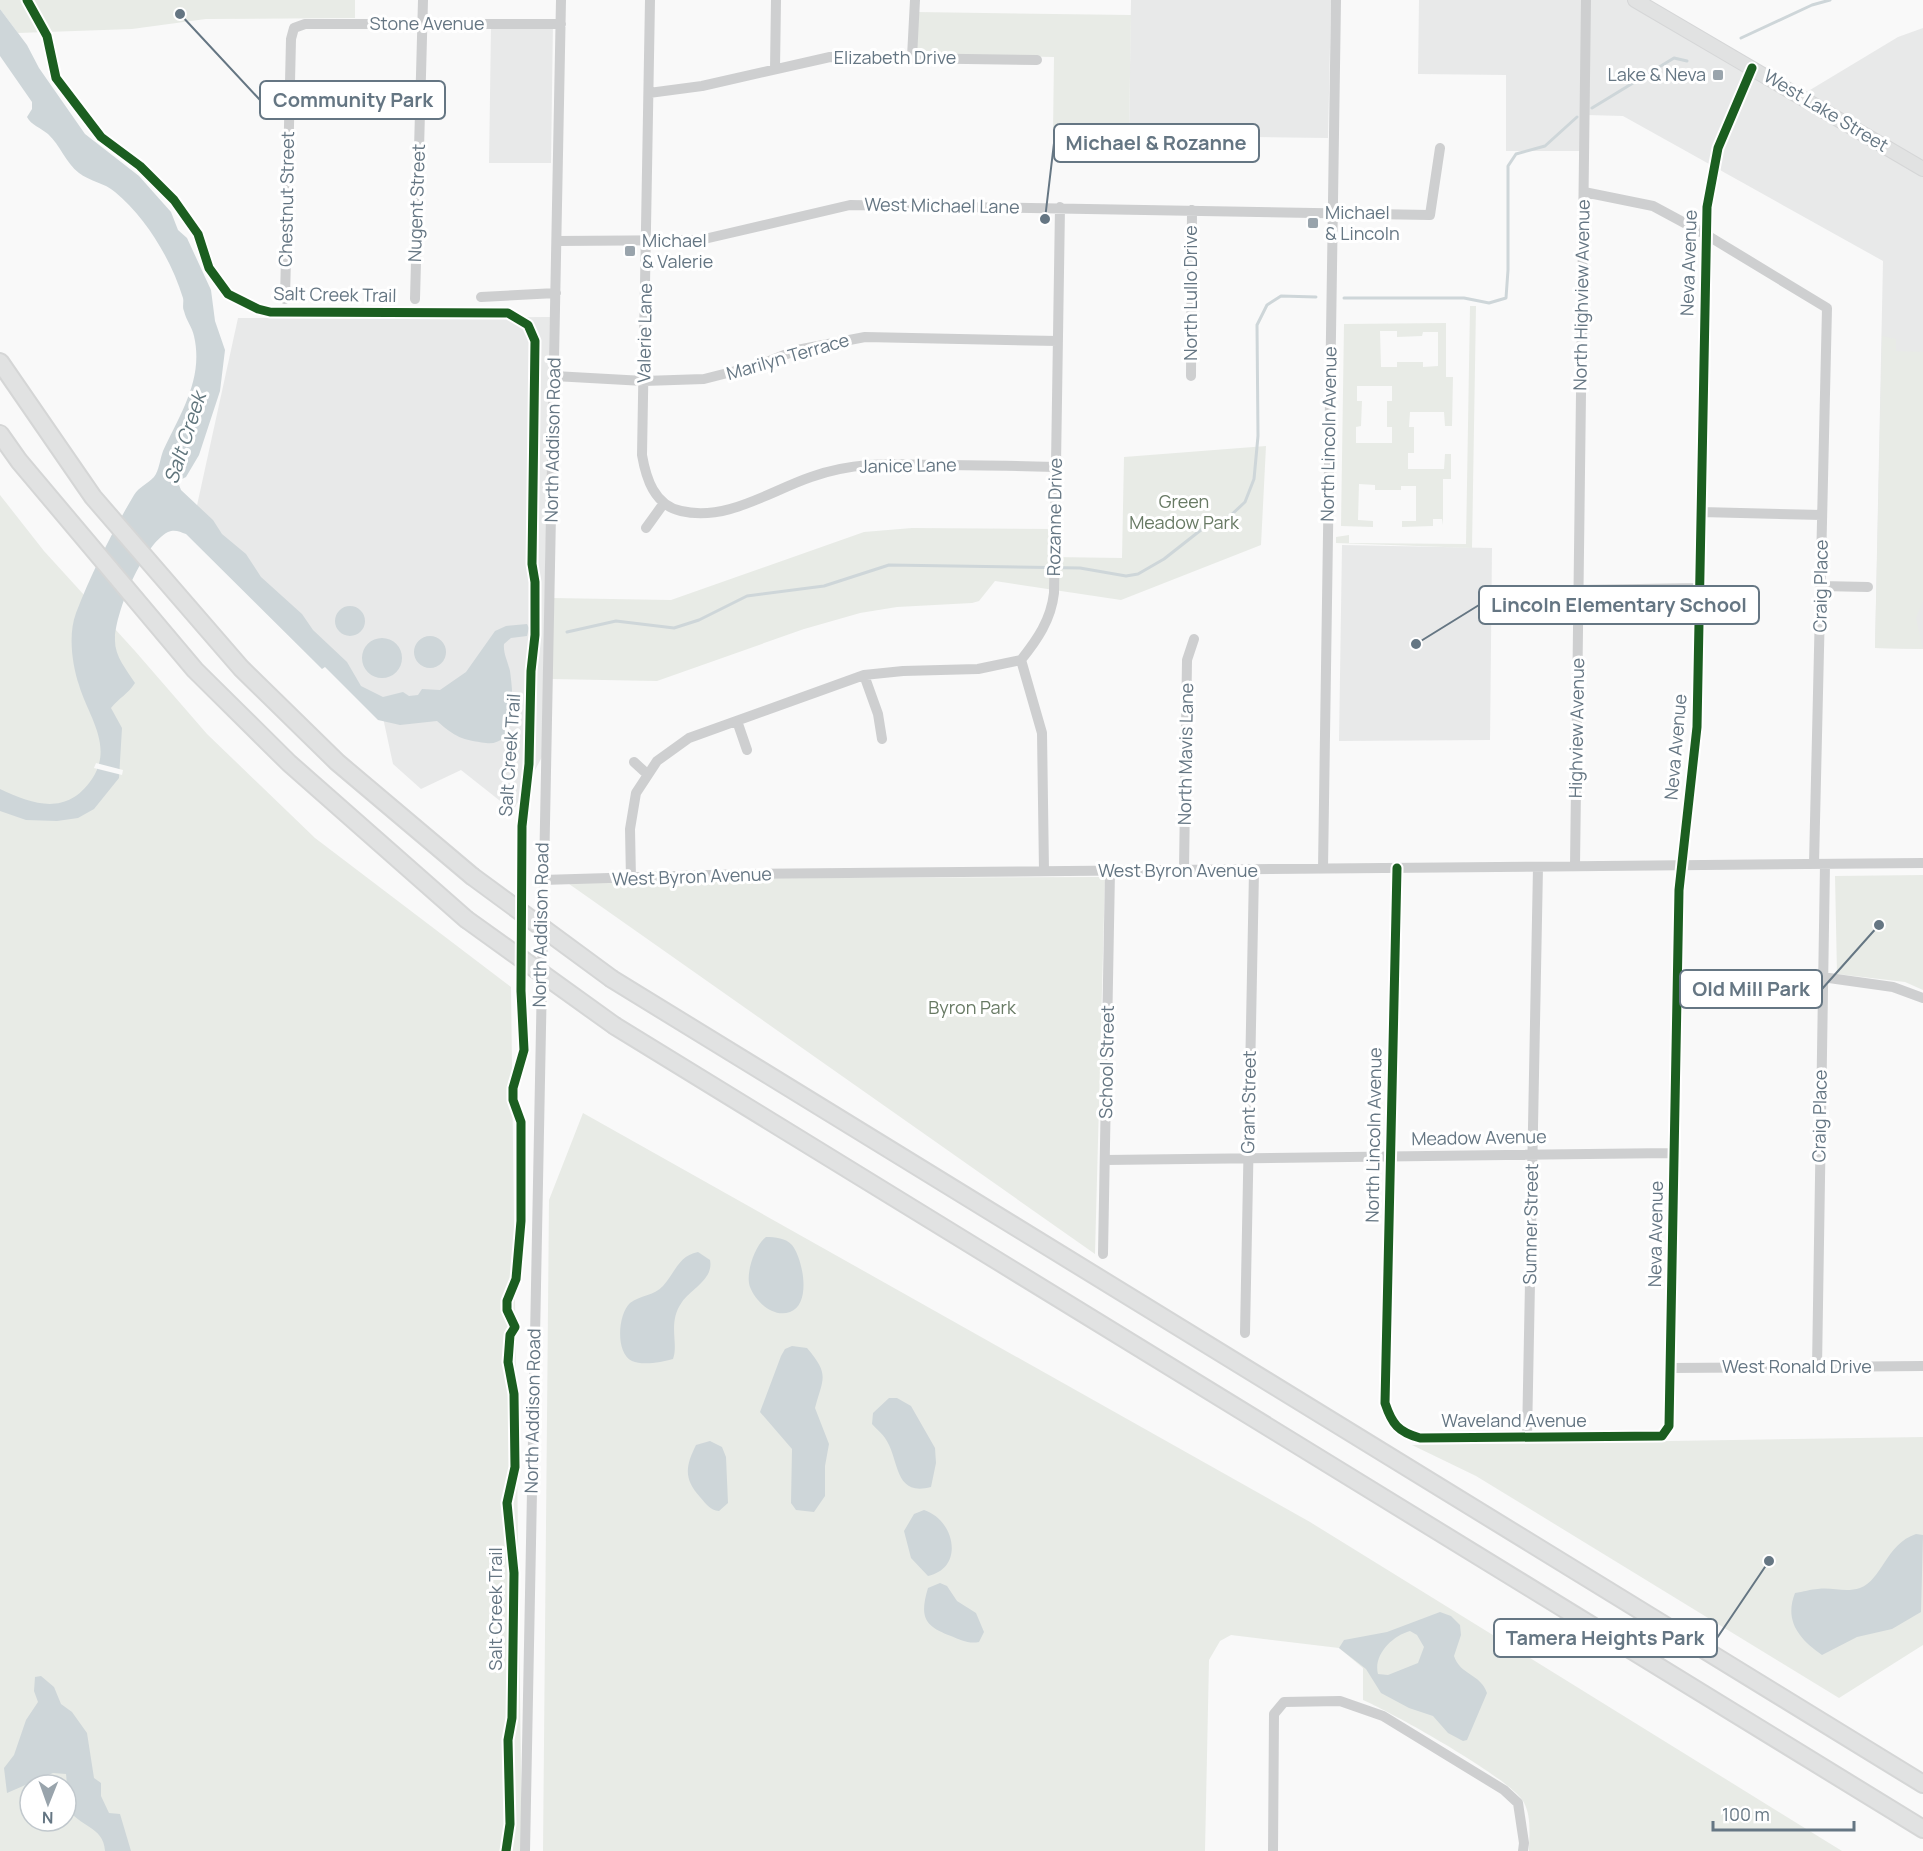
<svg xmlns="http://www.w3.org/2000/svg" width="1923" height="1851" font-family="Manrope,sans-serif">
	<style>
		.built { fill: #e8e9e9 }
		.green { fill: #e8ebe6; fill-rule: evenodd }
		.water { fill: #ced6d9; fill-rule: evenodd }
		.pier { fill: #f9f9f9 }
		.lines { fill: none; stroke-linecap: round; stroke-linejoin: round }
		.stream { stroke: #ced6d9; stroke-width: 3 }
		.major-casing { stroke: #d5d6d7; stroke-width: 16 }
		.highway-casing { stroke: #d5d6d6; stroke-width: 20 }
		.minor { stroke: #cecfd0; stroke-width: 10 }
		.major { stroke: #e1e2e2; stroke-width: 14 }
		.highway { stroke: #e1e2e2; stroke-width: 16 }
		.highway-bridge-casing { stroke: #d5d6d6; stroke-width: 20; stroke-linecap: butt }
		.highway-bridge { stroke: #e1e2e2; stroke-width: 16 }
		.cycleway-casing { stroke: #fff; stroke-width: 13 }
		.cycleway { stroke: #1b5e20; stroke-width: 9 }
		.poi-dot { fill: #99a4ac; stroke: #fff; stroke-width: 2 }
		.labels { text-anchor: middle; stroke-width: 6; stroke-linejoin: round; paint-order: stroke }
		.street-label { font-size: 18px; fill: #657683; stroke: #fff }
		.poi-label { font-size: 18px; fill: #657683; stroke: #fff; text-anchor: start }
		.park-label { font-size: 18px; fill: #687a64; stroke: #fff }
		.water-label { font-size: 20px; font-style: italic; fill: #60757c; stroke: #fff }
		.leader { fill: none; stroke: #657683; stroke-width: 2 }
		.callout-dot { fill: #657683; stroke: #fff; stroke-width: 2 }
		.callout { fill: #fff; stroke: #657683; stroke-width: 2 }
		.callout-label { font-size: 20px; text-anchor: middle; font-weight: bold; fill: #657683 }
	</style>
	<rect width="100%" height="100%" fill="#f9f9f9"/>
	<!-- built -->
	<path class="built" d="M1131,0h200l-3,138 -199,-3z
		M1419,0h164l-3,151h-74v-76l-88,-1z
		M1589,0h41l293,173v476l-48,-1 8,-387 -260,-145 -36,-1z
		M553,21l-2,142h-62l2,-136z
		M1923,28v135l-118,-70 93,-56z
		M550,317l-8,440 -29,54 -52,-41 -40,19 -28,-25 -11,-51 -186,-203 42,-192z
		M1342,545l150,3 -2,192 -151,1z"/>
	<!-- green -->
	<path class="green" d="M0,0h355v18l-149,1 -74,10 -114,4 -18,-24z
		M917,12l214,3 -2,120 -76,-2 1,-76 -140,-3z
		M1470,306h6l-4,242 -136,-5v-6l13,-2v8l117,1z
		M1446,323v54h7l-1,49h-7l-1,-14h-34l-1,15h5v26h-6v16h36l1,-15h6v25h-8v46l-1,-6h-9v7l-31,1v-6h14v-35h-15v4h-26v-5l-16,-1 -1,36 15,1v6l-32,-1 3,-202zM1380,331h17v6l25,-1 1,-4h15v34l-15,1v-5h-26v5h-16zM1357,386h35v15h-5v26h5v16h-36v-16l5,-1 1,-25h-5z
		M1882,336l14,3v12l27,1v249l-7,17 7,31 -48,-1z
		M1266,446l-5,99 -140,55 -126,-19 -16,20 -7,2 -75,4 -37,6 -56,16 -147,52 -107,-2 2,-81 119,2 193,-68 48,-4 141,1 -1,28 70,1 2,-101z
		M0,495l44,56 91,100 72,83 108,104 196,149 11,864h-522zM30,1785h36v36h-36z
		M1923,875v115l-18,-8 -68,-8 -2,-98z
		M1105,877l-10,377 -533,-375z
		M583,1113l727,409 532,329h-313c0,-16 3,-35 -6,-50 -15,-24 -130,-88 -160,-101v-32l-24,-20 -108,-13 -11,6 -11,19 -4,191h-662l6,-651z
		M1923,1437v208l-84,53 -363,-222 -64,-31z"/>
	<!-- water -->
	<path class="water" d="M0,9l27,36 12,23 46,66 54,42 32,36 7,18 9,8 24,52 4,31 10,29 -5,41 -21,64 -13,22 -4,2 -3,6 2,5 32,30 9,14 24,20 15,23 41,37 11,16 34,32 14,24 22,11 20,-5 6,4 9,-1 4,-6 18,1 26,-18 29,-41 11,-5 21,-2 2,4 -2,8 -16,2 -7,6c-1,9 4,18 6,27 3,22 9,76 -24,72 -24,-3 -31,-6 -49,-22l-37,4 -22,-5 -53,-53 -3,2 -136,-135c-6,-2 -11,-5 -18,-2 -25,13 -52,79 -53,106 -1,18 11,31 20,45 -7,11 -16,15 -24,25l11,20 -3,50 -25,31 -16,9 -21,3 -31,-1 -26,-9v-22c34,16 67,27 92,-10 22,-33 -4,-63 -13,-94 -7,-21 -11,-51 -3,-72 15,-39 36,-81 58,-118 5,-8 13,-11 20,-18 5,-6 6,-18 9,-26 17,-37 41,-72 31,-115 -2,-9 -8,-16 -10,-25 -2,-4 0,-9 -1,-13 -12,-39 -37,-80 -68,-106 -10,-9 -26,-11 -36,-19 -13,-10 -19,-28 -31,-39 -7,-6 -17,-9 -21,-17l5,-8v-7l-32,-46z
		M335 621a15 15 0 1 1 30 0a15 15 0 1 1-30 0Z
		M414 652a16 16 0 1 1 32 0a16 16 0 1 1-32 0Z
		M362 658a20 20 0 1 1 40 0a20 20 0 1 1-40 0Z
		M766,1237c9,0 20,1 26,8 11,14 20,59 -2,67 -17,6 -34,-10 -40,-25 -5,-13 5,-42 16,-50z
		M698,1252l12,8c4,19 -19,29 -28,42 -15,21 -3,41 -9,57 -11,3 -30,7 -41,2 -17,-8 -14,-47 -2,-58 10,-8 24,-7 33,-17 12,-13 15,-30 35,-34z
		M792,1346l15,2c23,27 16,30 8,60l14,36 -4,22v30l-11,16 -18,-2 -5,-7 1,-54 -32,-37 21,-56 4,-7z
		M889,1398h8l14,8 24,42 1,15 -5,24c-38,10 -31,-28 -46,-49 -3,-5 -9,-9 -13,-14l1,-11z
		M710,1441l12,6 4,10 2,46 -9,8c-9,-1 -13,-7 -19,-14 -16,-18 -15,-30 -4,-52z
		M924,1510c31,10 41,58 4,66l-17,-18 -7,-27 10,-17z
		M1916,1534l7,1 -2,77 -29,17 -35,8 -35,18c-23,-16 -38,-34 -27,-62 8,-1 16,-4 23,-4 15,-2 27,4 42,-1 22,-8 26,-44 56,-54z
		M940,1583l7,3 10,15 19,12 8,19 -5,10c-11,2 -18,-2 -28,-6 -26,-10 -32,-18 -23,-48z
		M1440,1612l11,4 9,9 1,10 -7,21c6,19 27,18 33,37l-20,47 -4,1 -15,-8 -15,-17 -24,-8 -28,-15 -15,-24 -27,-21 5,-8 43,-8zM1410,1631l7,4 7,12 -6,16 -30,12 -10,-1c-5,-19 14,-38 32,-43z
		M41,1676l13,11 7,17 11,8 15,21 7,45 7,5v13l8,17 11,1 11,37h-26c-1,-25 -28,-25 -37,-43 -5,-9 0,-23 -2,-34l-13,-1 -46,20 -3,-25 10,-13 12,-35 12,-18 -4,-11 1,-14z"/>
	<!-- pier -->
	<path class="pier" d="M96,763l27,7 -1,5 -28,-7z"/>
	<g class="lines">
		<!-- stream -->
		<path class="stream" d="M1741,38l71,-33 18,-5
			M1592,108l82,-50 13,3
			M1344,298h120l25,5 17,-5 2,-28v-104l8,-12 29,-8 32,-29
			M567,632l49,-11 58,7 25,-8 48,-24 77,-10 65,-21 191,3 46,8 12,-2 26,-15 42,-33 23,-9 16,-15 9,-23 4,-43 -1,-111 10,-20 14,-9 35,1"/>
		<!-- major casing -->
		<g class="major-casing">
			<path id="major" d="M1635,0l288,169"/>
		</g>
		<!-- highway casing -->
		<g class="highway-casing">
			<path id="highway" d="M0,362l93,135 148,171 96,94 135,114
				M0,434l19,27 176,209 94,93 177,156
				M612,979l1311,805
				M615,1026l1308,803"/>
		</g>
		<!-- minor -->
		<path class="minor" d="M650,0l-8,455c4,23 12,50 39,56 45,11 89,-20 130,-34 45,-16 83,-13 130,-12 38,0 77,1 115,2
			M912,57l3,-57
			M775,69l1,-69
			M649,93l53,-7 128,-29 207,3
			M1584,192l69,14 52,28 122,74 -13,556
			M557,241l143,-1 150,-35 580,10 10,-67
			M481,297l75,-4
			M285,299l6,-260 3,-11 11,-4h256
			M415,299l8,-299
			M554,376l90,5 60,-2 55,-14 38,-15 68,-13 193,4
			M1191,376l1,-166
			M1701,512l121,3
			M646,528l18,-25
			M1821,586l47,1
			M1578,590l123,-2
			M1021,660l21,73 2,138
			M864,675l14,39 4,25
			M737,721l10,29
			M634,762l12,11
			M1575,866l11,-866
			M1397,868l-12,535c7,21 13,29 35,35l242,-2 7,-10 10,-536 18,-163 10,-520 11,-59 34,-80
			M1323,869l13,-869
			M1184,870l3,-210 7,-21
			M631,879l-1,-50 6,-36 21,-32 32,-23 175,-63 39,-4 75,-2 43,-9c16,-20 30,-40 33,-67l6,-386
			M542,880l201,-6 1180,-11
			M1822,977l71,10 30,11
			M1105,1160l568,-7
			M1103,1254l7,-383
			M1245,1333l9,-462
			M1670,1368l253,-2
			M1817,1368l8,-504
			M1527,1438l11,-571
			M525,1851c11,-617 23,-1234 36,-1851
			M1273,1851l1,-137 10,-12 56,-1 43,15 121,74 14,13 6,40 -1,8"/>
		<!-- major -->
		<use href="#major" class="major"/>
		<!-- highway -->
		<use href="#highway" class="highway"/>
		<!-- highway-bridge casing -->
		<g class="highway-bridge-casing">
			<path id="highway-bridge" d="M472,876l140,103
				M466,919l149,107"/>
		</g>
		<!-- highway-bridge -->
		<use href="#highway-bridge" class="highway-bridge"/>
		<!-- cycleway casing -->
		<g class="cycleway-casing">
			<path id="cycleway" d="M27,0l20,36 9,42 45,59 39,29 34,34 24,34 11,34 19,26 30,15 12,3 238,1 20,12 7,16 -3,223 3,18v53l-4,36 -2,93 -7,62 -1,165 3,59 -11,38v12l8,22v99l-5,58 -9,22v9l8,17 -5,8 -2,27 6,32 1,73 -8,36 7,70 -2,145 -4,22 2,84 -4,27
				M1397,868l-12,535c7,21 13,29 35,35l242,-2 7,-10 10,-536 18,-163 10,-520 11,-59 34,-80"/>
		</g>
		<!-- cycleway -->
		<use href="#cycleway" class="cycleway"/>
	</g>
	<!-- markers -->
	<g class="poi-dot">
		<rect x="1712" y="69" width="12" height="12" rx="3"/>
		<rect x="1307" y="217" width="12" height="12" rx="3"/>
		<rect x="624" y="245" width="12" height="12" rx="3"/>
	</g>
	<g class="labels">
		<!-- street labels -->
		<g class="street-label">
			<text x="427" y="30">Stone Avenue</text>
			<text x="895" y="64">Elizabeth Drive</text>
			<text transform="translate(1826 111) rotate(31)" y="6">West Lake Street</text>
			<text transform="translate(287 199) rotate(-89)" y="6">Chestnut Street</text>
			<text transform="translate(417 203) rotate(-88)" y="6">Nugent Street</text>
			<text transform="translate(942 206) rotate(1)" y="6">West Michael Lane</text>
			<text transform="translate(1689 263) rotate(-88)" y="6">Neva Avenue</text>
			<text transform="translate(1191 293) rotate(-90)" y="6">North Lullo Drive</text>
			<text transform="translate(335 295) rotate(1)" y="6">Salt Creek Trail</text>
			<text transform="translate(1582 295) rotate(-89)" y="6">North Highview Avenue</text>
			<text transform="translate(645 333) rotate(-89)" y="6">Valerie Lane</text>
			<text transform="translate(788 357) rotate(-16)" y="6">Marilyn Terrace</text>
			<text transform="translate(1329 434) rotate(-89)" y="6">North Lincoln Avenue</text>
			<text transform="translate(553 440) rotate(-89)" y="6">North Addison Road</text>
			<text transform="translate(908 466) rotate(-1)" y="6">Janice Lane</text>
			<text transform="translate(1055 517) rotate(-89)" y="6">Rozanne Drive</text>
			<text transform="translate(1821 586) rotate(-89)" y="6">Craig Place</text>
			<text transform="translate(1577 728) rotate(-89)" y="6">Highview Avenue</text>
			<text transform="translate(1676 747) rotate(-85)" y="6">Neva Avenue</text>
			<text transform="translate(1186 754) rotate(-89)" y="6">North Mavis Lane</text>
			<text transform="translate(510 755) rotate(-86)" y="6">Salt Creek Trail</text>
			<text x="1178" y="877">West Byron Avenue</text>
			<text transform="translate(692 877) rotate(-2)" y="6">West Byron Avenue</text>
			<text transform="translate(541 925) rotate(-89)" y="6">North Addison Road</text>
			<text transform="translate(1107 1062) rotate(-89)" y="6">School Street</text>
			<text transform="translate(1249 1102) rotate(-89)" y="6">Grant Street</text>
			<text transform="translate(1820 1116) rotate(-89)" y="6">Craig Place</text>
			<text transform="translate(1374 1135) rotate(-89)" y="6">North Lincoln Avenue</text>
			<text transform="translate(1479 1138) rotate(-1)" y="6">Meadow Avenue</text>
			<text transform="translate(1531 1224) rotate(-89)" y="6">Sumner Street</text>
			<text transform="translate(1656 1234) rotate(-89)" y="6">Neva Avenue</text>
			<text x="1797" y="1373">West Ronald Drive</text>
			<text transform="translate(533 1411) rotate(-89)" y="6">North Addison Road</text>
			<text x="1514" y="1427">Waveland Avenue</text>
			<text transform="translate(496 1609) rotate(-90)" y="6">Salt Creek Trail</text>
		</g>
		<!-- poi labels -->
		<g class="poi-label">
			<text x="1706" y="81" text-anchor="end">Lake &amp; Neva</text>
			<text x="1325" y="219">Michael<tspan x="1325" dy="21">&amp; Lincoln</tspan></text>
			<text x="642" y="247">Michael<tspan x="642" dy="21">&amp; Valerie</tspan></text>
		</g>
		<!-- park labels -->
		<g class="park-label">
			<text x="1184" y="508">Green<tspan x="1184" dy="21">Meadow Park</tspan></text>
			<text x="972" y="1014">Byron Park</text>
		</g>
		<!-- water labels -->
		<g class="water-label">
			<text transform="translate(185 438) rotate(-72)" y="7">Salt Creek</text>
		</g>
	</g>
	<!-- callouts -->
	<path class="leader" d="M180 14L260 100M1045 219L1054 143M1416 644L1479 605M1879 925L1822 989M1769 1561L1717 1638"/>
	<g class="callout-dot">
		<circle cx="180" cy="14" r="6"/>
		<circle cx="1045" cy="219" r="6"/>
		<circle cx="1416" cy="644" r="6"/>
		<circle cx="1879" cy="925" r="6"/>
		<circle cx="1769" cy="1561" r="6"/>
	</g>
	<g class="callout">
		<rect x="260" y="81" width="185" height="38" rx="6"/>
		<rect x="1054" y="124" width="205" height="38" rx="6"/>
		<rect x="1479" y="586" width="280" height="38" rx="6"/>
		<rect x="1680" y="970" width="142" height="38" rx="6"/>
		<rect x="1494" y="1619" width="223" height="38" rx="6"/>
	</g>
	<g class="callout-label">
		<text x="353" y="107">Community Park</text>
		<text x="1156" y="150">Michael &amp; Rozanne</text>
		<text x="1619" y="612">Lincoln Elementary School</text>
		<text x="1751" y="996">Old Mill Park</text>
		<text x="1605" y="1645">Tamera Heights Park</text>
	</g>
	<!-- north arrow -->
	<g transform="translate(48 1803) rotate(181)"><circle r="28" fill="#ffffff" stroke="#c1c8cd" stroke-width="1.5"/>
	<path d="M0-4.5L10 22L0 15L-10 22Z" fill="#99a4ac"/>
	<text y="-9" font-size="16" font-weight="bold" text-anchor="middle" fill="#657683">N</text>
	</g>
	<!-- scale -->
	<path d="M1713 1821v9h141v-9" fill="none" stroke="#657683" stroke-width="3"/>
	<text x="1722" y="1821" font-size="18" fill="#657683" stroke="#ffffff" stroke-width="4.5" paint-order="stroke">100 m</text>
</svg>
